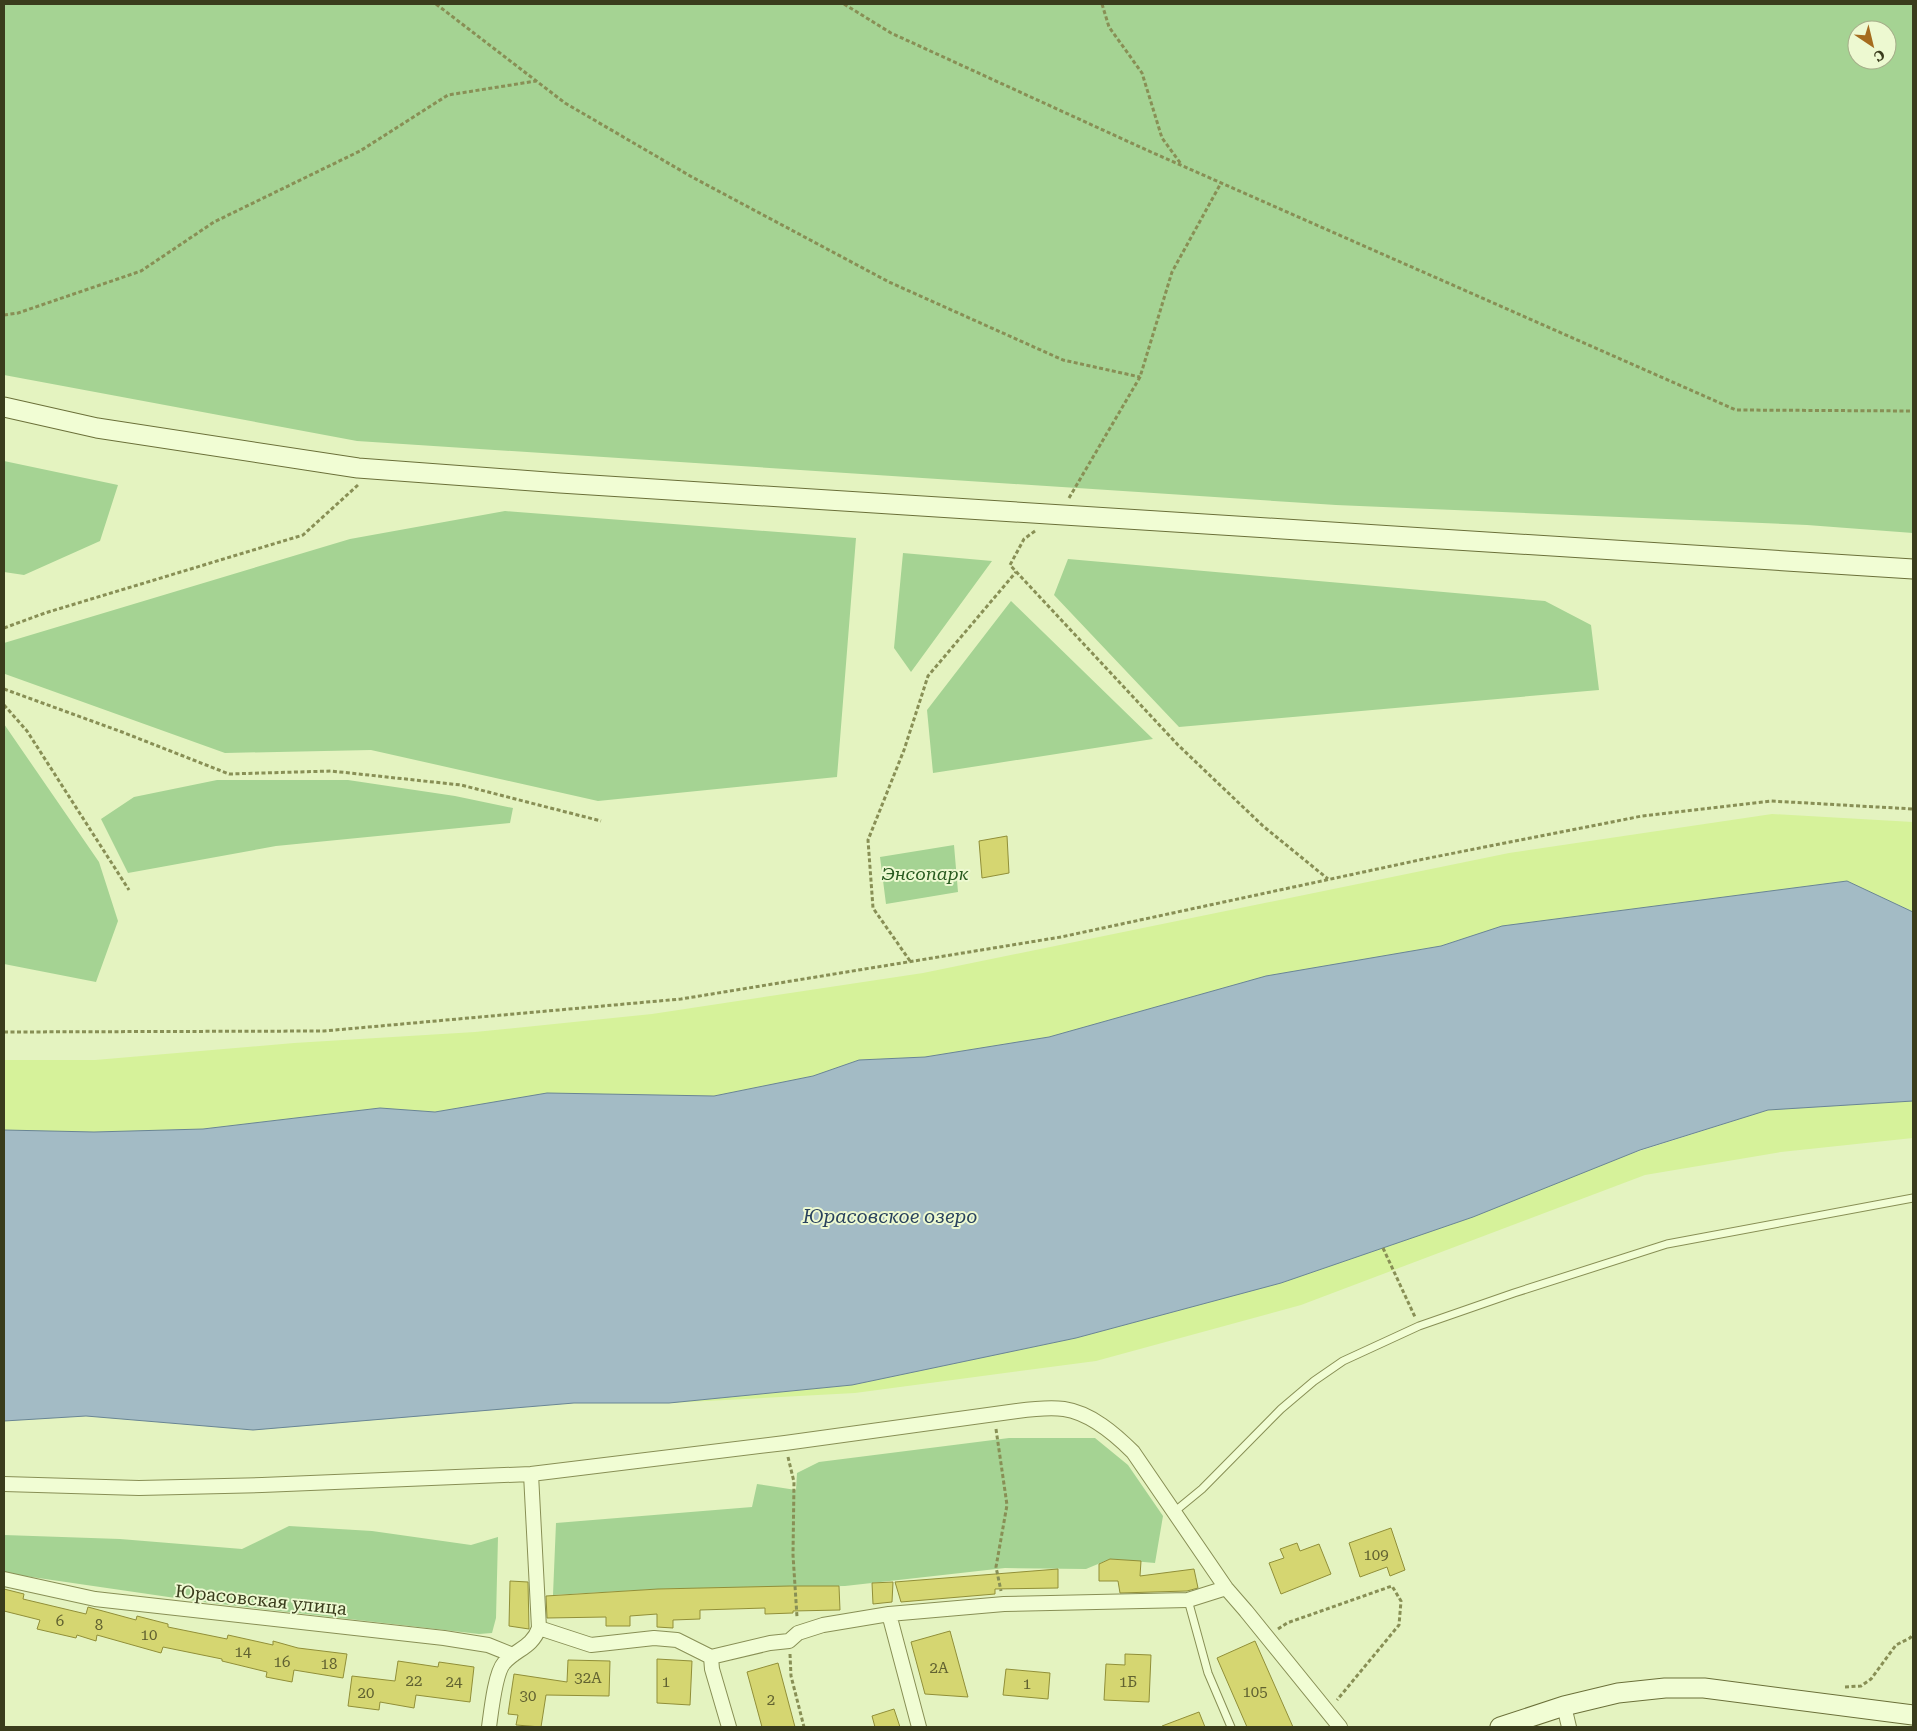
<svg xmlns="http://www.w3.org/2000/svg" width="1917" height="1731" font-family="'Roboto Serif',serif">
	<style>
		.green { fill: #a5d393; fill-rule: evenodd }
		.sand { fill: #d6f29a }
		.water { fill: #a3bbc5; stroke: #698594 }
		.building { fill: #d5d671; stroke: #918f38 }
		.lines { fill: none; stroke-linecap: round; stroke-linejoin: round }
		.service-casing { stroke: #888f55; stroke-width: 9 }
		.minor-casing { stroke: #888f55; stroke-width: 16 }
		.secondary-casing { stroke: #6b7039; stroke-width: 21 }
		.path { stroke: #888f55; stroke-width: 3; stroke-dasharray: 4 2.5; stroke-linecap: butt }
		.service { stroke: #f1fdd4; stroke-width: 7 }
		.minor { stroke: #f1fdd4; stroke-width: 14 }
		.secondary { stroke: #f1fdd4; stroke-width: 19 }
		.labels { text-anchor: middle; stroke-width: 4; stroke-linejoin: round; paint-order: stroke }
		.number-label { font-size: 15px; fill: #616231 }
		.park-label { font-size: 18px; font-style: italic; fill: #295b20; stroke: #edf9d1 }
		.street-label { font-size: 18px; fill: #3a3c1c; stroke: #edf9d1 }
		.water-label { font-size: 19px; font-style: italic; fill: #29425e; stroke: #edf9d1 }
	</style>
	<rect width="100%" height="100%" fill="#e4f3c0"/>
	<!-- green -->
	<path class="green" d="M4,4h1909v529l-106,-8 -471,-20 -979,-64 -353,-66zM1857,30h30v30h-30z
		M4,461l114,24 -18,56 -76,34 -20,-3z
		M505,511l351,27 -19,239 -239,24 -227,-51 -146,3 -220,-79 -1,-3v-28l346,-104z
		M903,553l89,8 -81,111 -17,-24z
		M1068,559l477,42 46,24 8,65 -420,37 -125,-132z
		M1011,601l142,138 -220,34 -6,-63z
		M4,724l95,138 19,59 -22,61 -92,-18z
		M217,780h131l107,16 58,12 -3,15 -234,23 -148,27 -27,-54 33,-22z
		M954,845l4,47 -72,12 -6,-47z
		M1009,1438h86l33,27 35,51 -8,47 -45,-4 -24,10 -81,-1 -160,18 -187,3 -105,6 3,-72 196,-16 5,-23 39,6 1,-17 22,-11z
		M289,1526l83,5 99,14 27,-8 -2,81 -4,15 -13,1 -276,-32 -199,-29v-38l116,4 122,10z"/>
	<!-- sand -->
	<path class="sand" d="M1772,814l141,8v90l-66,-31 -345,45 -61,20 -175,30 -217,61 -124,20 -66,3 -46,16 -99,20 -167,-3 -112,19 -55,-4 -177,21 -109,3 -90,-2v-70h91l199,-17 181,-11 177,-18 271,-41 586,-120z
		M1913,1101v37l-132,14 -136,23 -344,130 -205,56 -241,32 -186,10 183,-18 224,-47 205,-55 192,-66 148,-60 147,-47z"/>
	<!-- water -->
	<path class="water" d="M1847,881l66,31v189l-145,9 -128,40 -167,67 -192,66 -205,55 -224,47 -183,18h-95l-321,27 -167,-14 -82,5v-291l90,2 109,-3 177,-21 55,4 112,-19 167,3 99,-20 46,-16 66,-3 124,-20 217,-61 175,-30 61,-20z"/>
	<!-- building -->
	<path class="building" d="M1007,836l2,37 -27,5 -3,-37z
		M1391,1528l14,42 -15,6 -3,-9 -27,10 -11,-34z
		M1297,1543l3,8 19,-7 12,30 -50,20 -12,-31 15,-5 -4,-9z
		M1110,1559l31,2 -1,15 54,-7 4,19 -11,3 -67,2 -2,-12h-19v-17z
		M1058,1569v19l-63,1v5l-94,8 -6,-20z
		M510,1581l18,1 1,47 -20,-3z
		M893,1582l-1,20 -19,2 -1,-21z
		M790,1586h49l1,24 -47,1v2l-28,1v-6l-65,2v9l-27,1v8l-16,-1v-13l-27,2v10h-24v-9l-59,1 -1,-22 112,-7z
		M4,1589l20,5 -1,5 63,15 2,-7 48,13 1,-4 31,8v3l59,12 1,-4 45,10v-4l25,7 49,6 -4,24 -49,-8 -2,12 -26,-5 1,-5 -45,-11v-2l-59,-12 -2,6 -64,-18 -1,6 -19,-6 -1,3 -39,-9 3,-9 -36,-9z
		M950,1631l18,66 -43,-3 -14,-52z
		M1255,1641l38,86h-46l-30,-69z
		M1125,1654l26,1 -2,47 -45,-2 2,-36 19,1z
		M657,1659l35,2 -2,44 -33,-2z
		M568,1660l42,1 -1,35 -63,-1 -5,32 -25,-2 2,-10 -10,-1 6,-40 53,8z
		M398,1661l40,6 1,-5 35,5 -4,35 -54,-7 -2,13 -34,-6 -1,8 -31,-4 4,-30 43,5z
		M778,1663l17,64h-33l-15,-55z
		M1006,1669l44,4 -2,26 -45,-4z
		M894,1709l6,18h-25l-3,-11z
		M1199,1712l6,15h-43v-1z"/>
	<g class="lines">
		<!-- service casing -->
		<g class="service-casing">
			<path id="service" d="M1174,1512l28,-23 79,-80 33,-28 29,-20 76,-35 95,-33 153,-49 246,-46
				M1188,1600l20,73 23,54"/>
		</g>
		<!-- minor casing -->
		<g class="minor-casing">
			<path id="minor" d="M4,1484l135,4 123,-3 269,-11 254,-31 232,-32c15,-2 32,-4 47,-2 27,4 51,25 69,43l93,136 20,23 94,116
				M4,1579l91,20 349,39 44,7 25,10
				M889,1614l30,113
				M539,1628l52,17 63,-7 23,2 34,17 59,-14 19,-2 9,-8 25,-8 66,-11 115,-10 184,-4 38,-12
				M711,1657l1,12 17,58
				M1564,1706l5,21
				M489,1727c2,-14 6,-54 15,-64 12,-14 28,-15 35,-35l-8,-154"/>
		</g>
		<!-- secondary casing -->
		<g class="secondary-casing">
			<path id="secondary" d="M4,407l93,21 261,40 202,15 1353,86
				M1500,1727l64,-21 54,-13 47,-5h39l209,27"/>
		</g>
		<!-- path -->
		<path class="path" d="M436,4l129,99 127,74 197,105 174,78 77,17
			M844,4l47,29 260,119 585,258 177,1
			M1102,4l7,23 33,46 20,65 19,26
			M4,315l14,-2 123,-42 73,-49 146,-71 88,-56 88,-14
			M1069,498l71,-121 32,-105 49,-89
			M1035,531l-11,8 -14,26 168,180 85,81 65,53
			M4,628l41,-15 258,-78 55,-50
			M4,689l118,43 107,42 102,-3 130,14 140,36
			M4,705l23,26 102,159
			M910,961l-37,-53 -5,-68 36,-90 24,-74 88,-104
			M4,1032l320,-1 357,-32 380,-62 363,-78 218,-43 129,-15 142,8
			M1383,1248l32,69
			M996,1429l11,76 -11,62 5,24
			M788,1457l6,25 -1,73 4,62
			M1278,1629l9,-6 105,-37 9,15 -2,24 -62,75
			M790,1654l1,22 13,51
			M1845,1687l16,-1 10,-7 25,-34 14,-7 3,-4"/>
		<!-- service -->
		<use href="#service" class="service"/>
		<!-- minor -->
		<use href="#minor" class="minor"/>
		<!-- secondary -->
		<use href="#secondary" class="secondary"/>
	</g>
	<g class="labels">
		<!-- number labels -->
		<g class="number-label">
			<text x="1376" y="1560">109</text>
			<text x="60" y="1626">6</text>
			<text x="99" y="1630">8</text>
			<text x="149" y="1640">10</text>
			<text x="243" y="1657">14</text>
			<text x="282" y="1667">16</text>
			<text x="329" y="1669">18</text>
			<text x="939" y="1673">2А</text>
			<text x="588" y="1683">32А</text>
			<text x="414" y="1686">22</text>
			<text x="454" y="1687">24</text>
			<text x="666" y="1687">1</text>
			<text x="1128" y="1687">1Б</text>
			<text x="1027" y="1689">1</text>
			<text x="1255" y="1697">105</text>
			<text x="366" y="1698">20</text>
			<text x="528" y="1701">30</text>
			<text x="771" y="1705">2</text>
		</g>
		<!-- park labels -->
		<g class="park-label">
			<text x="925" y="880">Энсопарк</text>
		</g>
		<!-- street labels -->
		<g class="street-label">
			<text transform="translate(261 1600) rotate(6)" y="6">Юрасовская улица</text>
		</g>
		<!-- water labels -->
		<g class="water-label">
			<text x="890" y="1223">Юрасовское озеро</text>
		</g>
	</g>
	<!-- border -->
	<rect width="1917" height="1731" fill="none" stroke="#3a3c1c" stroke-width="10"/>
	<!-- north arrow -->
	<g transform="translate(1872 45) rotate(145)"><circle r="24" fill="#edf9d1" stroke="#a5ad89"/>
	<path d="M0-4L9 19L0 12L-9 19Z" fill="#a56c1e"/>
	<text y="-8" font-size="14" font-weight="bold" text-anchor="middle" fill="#3a3c1c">С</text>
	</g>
</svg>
